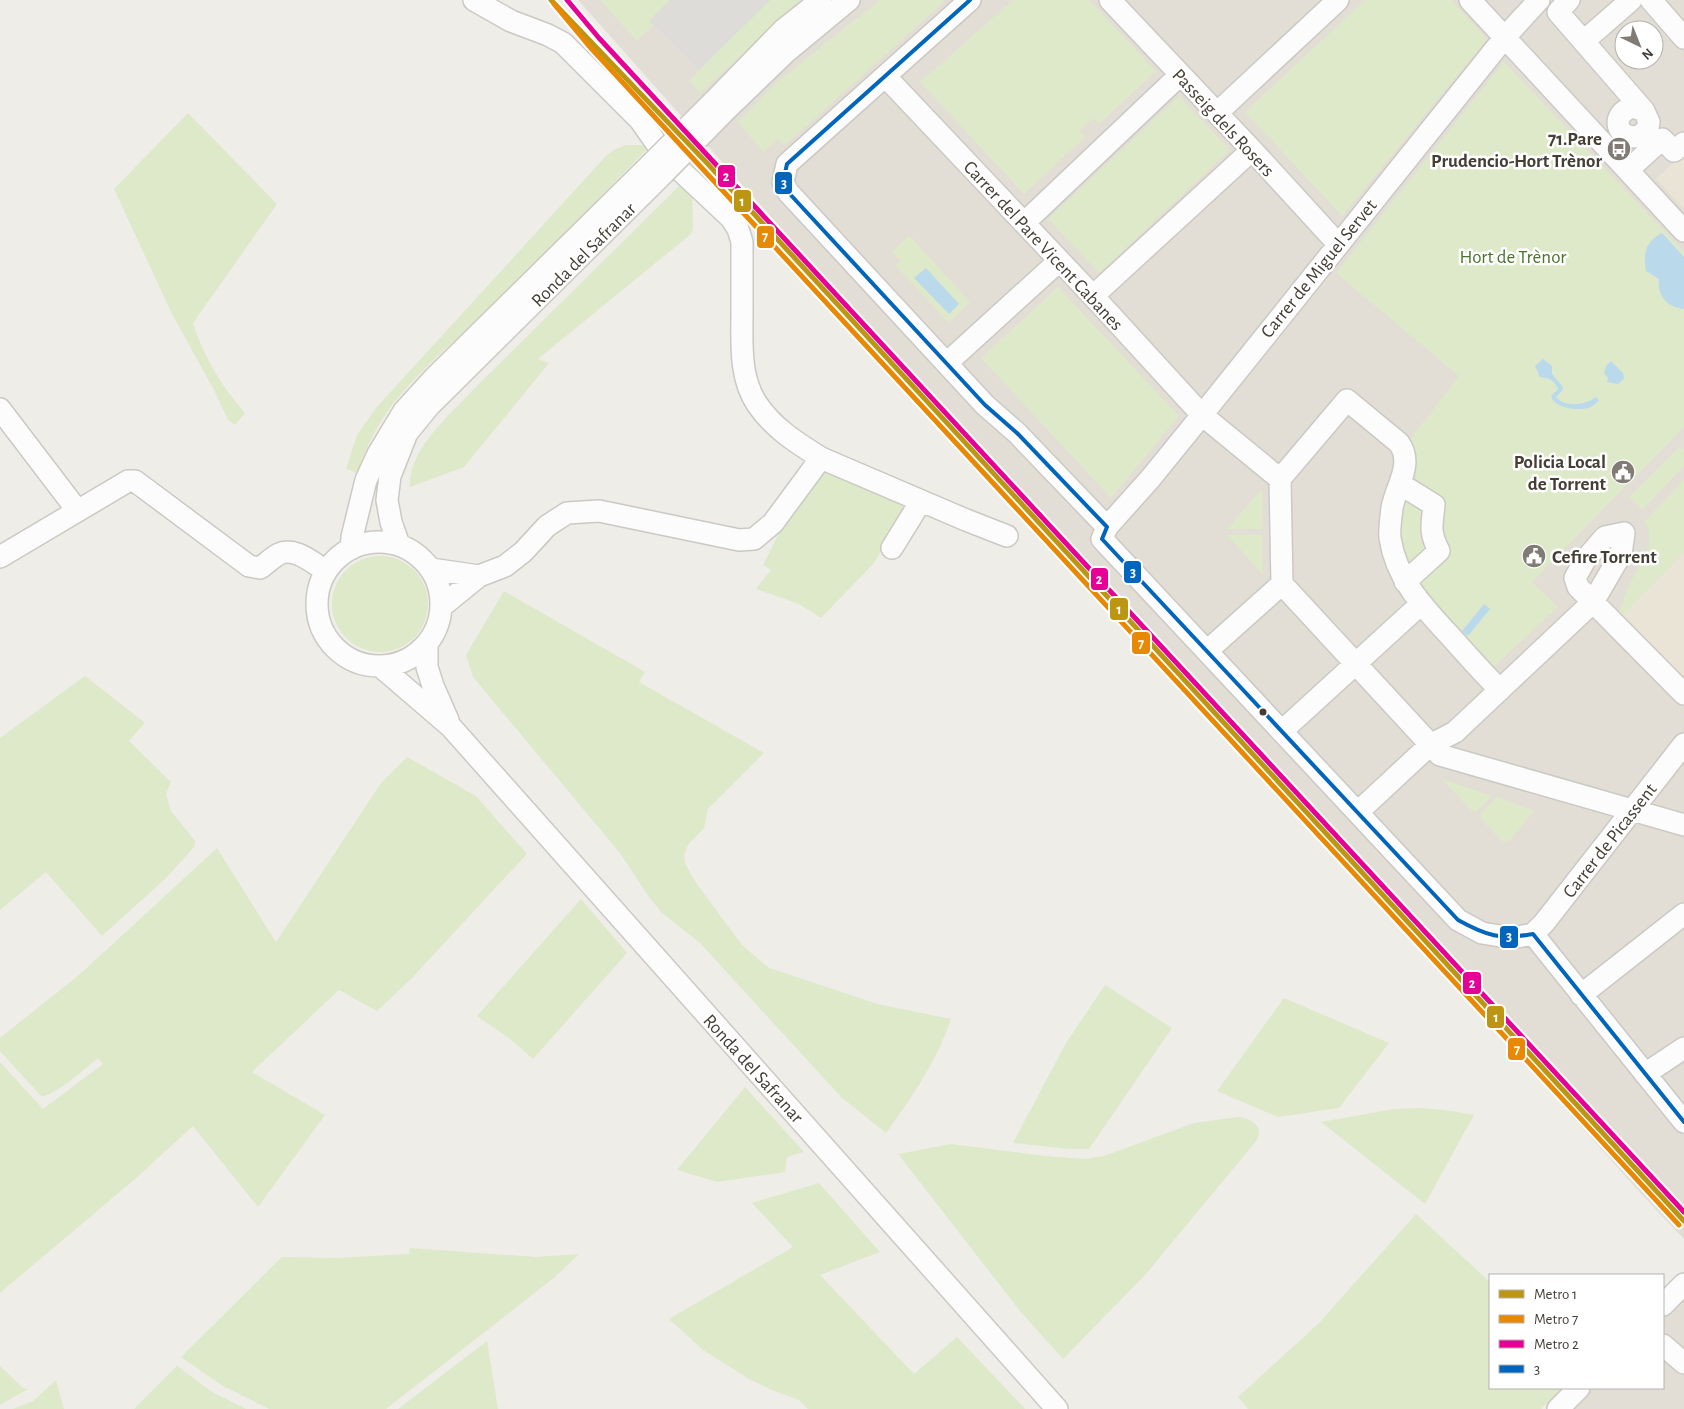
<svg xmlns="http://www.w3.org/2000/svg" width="1684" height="1409" font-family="'Alegreya Sans',sans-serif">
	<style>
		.residential { fill: #e3ded5; fill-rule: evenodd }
		.education { fill: #eae4d7 }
		.green { fill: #dde9c9 }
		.parking { fill: #dedcd8 }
		.water { fill: #badaec }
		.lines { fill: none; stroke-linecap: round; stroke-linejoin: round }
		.minor-casing { stroke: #cbc9c4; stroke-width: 24 }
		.minor { stroke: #fdfcfc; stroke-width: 21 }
		.rail { stroke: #d9d9d8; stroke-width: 4; stroke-dasharray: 6 6; stroke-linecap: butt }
		.minor-bridge-casing { stroke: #cbc9c4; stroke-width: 24; stroke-linecap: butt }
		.minor-bridge { stroke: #fdfcfc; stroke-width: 21 }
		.bus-1-casing { stroke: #fff; stroke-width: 8 }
		.bus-1 { stroke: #0065bd; stroke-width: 4 }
		.metro-1-casing { stroke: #fff; stroke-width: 9 }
		.metro-2-casing { stroke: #fff; stroke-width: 9 }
		.metro-3-casing { stroke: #fff; stroke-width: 9 }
		.metro-1 { stroke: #bc9613; stroke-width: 5 }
		.metro-2 { stroke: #e98803; stroke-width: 5 }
		.metro-3 { stroke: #e70095; stroke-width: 5 }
		.bus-dot { fill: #443e35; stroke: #fff; stroke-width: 2 }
		.labels { text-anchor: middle; stroke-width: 5; stroke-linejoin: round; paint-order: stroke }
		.street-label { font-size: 19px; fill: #443e35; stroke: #fff }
		.poi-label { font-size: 19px; font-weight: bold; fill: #443e35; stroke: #fff; text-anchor: end }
		.park-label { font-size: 19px; fill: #4a742b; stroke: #fff }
		.line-badge { stroke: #fff; stroke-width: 2 }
		.badge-label { font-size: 14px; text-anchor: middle; font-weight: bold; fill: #fff }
	</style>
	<rect width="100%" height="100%" fill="#efede8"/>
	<!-- residential -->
	<path class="residential" d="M578,0h1106v1239l-40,-42 -133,-149zM1624,30h30v30h-30z
		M1684,1285v124h-126l21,-21h84v-83z"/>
	<!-- education -->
	<path class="education" d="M1684,153v56l-28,-30z
		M1684,552v125l-63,-60z"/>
	<!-- green -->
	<path class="green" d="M600,0h81l-44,41z
		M770,0h35l-18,14 -87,79 -11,-12z
		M880,0h62l2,2 -160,144 -6,-7 -15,13 -25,-30 38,-39z
		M1013,0h76l67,71 -57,53 -5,-6 -15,13 6,6 -61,57 -104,-112z
		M1365,0h86l36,39 -145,177 -97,-104z
		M1504,62l180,190v175l-152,155 26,25 -71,66 -76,-83 36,-35 -18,-61 -11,-13 -7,-14 -4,-16 4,-13 48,-62 -123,-103z
		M1179,96l51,54 -131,123 -51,-54z
		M188,113l89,91 -84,119c10,33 29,64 52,90l-10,12 -7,-5 -14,-30 -42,-76 -58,-125z
		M626,145h13l10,2c-48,49 -95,99 -144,147 -39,38 -86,74 -118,118 -13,19 -22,39 -30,61l-11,-4 11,-34 19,-27 230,-252 8,-6z
		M683,182l9,8 1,37 -2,7 -153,125 11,4 -85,104 -54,20c-2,-37 38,-70 61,-95z
		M909,235l61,67 -21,21 -53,-57 5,-5 -9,-9z
		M1058,287l121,129 -68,82 -130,-140z
		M1680,446l4,4v16l-42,44 -13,-13z
		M823,469l82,37 -30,56 -54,56 -22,-14 -43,-15 15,-19 -8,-5 26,-52z
		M1684,480v72l-63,65 -3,-2 10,-28 21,-40v-15l-4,-11z
		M1262,489l1,40h-36z
		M1401,492l26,16 4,41 -23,21 -9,-29z
		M1262,534l1,41 -36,-40z
		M332 604a48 48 0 1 1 96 0a48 48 0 1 1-96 0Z
		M504,591l141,81 -6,10 125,71 -56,56 -4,19 -16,17 -4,10 1,8 9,17 48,65 27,23 108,36 74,15c-14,42 -39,78 -65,114l-45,-36 -141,-154 -38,-30 -13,-16 -29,-44 -147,-176 -7,-22z
		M85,676l60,47 -16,18 42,41 -5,12 5,17 24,30 -1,6 -29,32 -63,57 -56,-64 -46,38v-172z
		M407,757l69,39 51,58 -117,126 -33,31 -38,-21 -87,82 73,43 -67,92 -65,-81 -58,53 -135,114v-231l43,47 60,-45 -5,-6c-11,9 -44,39 -57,38l-41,-45v-13l79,-63 138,-127 59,94 105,-159z
		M1442,779l50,17 -6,7 -11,9 -4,-2z
		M1497,797l37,14 -24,29 -7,2 -22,-23v-6z
		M581,899l46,54 -94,106 -23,-20 -33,-23z
		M1105,985l67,43 -83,121h-20l-56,-6 53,-100z
		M1284,998l105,45 -50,65 -61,9 -61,-26z
		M745,1087l59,65 -17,5 -2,15 -68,10 -40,-12z
		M1421,1108l31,3 22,4 -49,89 -104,-82 73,-13z
		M1238,1117c13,1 26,9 19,23l-111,134 -83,85 -43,-48 -122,-157 53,-10 95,12 39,3 19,-3 90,-33z
		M819,1183l61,69 -60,23 94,99 43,-37 68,72h-217l-9,-9 -27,-10 -23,-11 -46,-29 -34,-31 124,-72 -41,-44z
		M1416,1214l74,68v106h74l-23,21h-293l-10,-12 81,-74z
		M410,1248l126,9 43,-3 -24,23 -169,132h-117l-46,-23 -42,-29 101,-100 53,1 74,-4z
		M487,1341l11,68h-100z
		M0,1366l23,22 5,1 -28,16z
		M177,1366l35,26 34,17h-112z
		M56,1380l8,29h-51l20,-8z"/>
	<!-- parking -->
	<path class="parking" d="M670,0h100l-71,70 -50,-49z"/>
	<!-- water -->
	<path class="water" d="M1662,233l22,24v52c-17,-2 -27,-13 -25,-30l-13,-8c-3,-17 -1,-29 16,-38z
		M926,268l33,36 -10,10 -35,-36z
		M1543,359l9,7v8l11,13 -1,4 -6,6c9,11 30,8 40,0l3,4c-3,2 -7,6 -11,7 -11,3 -34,0 -37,-12l7,-7c-4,-9 -9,-11 -18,-12l-5,-11z
		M1611,361l12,12 1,6 -6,5 -11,-2 1,-4 -4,-5 2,-7z
		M1484,604l6,5 -22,27 -6,-5z"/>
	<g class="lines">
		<!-- minor casing -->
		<g class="minor-casing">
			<path id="minor" d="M474,0l37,21 37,14 15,8 77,77 26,37 65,61 7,11 4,13c0,23 0,46 0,69 0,31 -3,66 15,93 16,24 40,39 64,54l145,62 41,16
				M970,0l-183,164 -4,18 5,10 197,213 32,28 90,94
				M1110,0l142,150 86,94
				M1470,0l214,231
				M1569,0l-11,12 86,99 5,11 -1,6 -8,8c-24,6 -31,-23 -7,-29l11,4
				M1651,0l33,38
				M1584,41l47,-41
				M886,77l207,219 109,119 78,64
				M713,102l70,-72 38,-30
				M727,109l58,-56 64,-53
				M1217,113l121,-113
				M1628,170l34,-31 12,12 10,-8
				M1024,223l156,-148
				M1093,296l159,-146
				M948,362l111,-101
				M0,409l77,101
				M1400,484l34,21c-2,20 -5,27 5,46l-34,31
				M317 604a62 62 0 1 1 124 0a62 62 0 1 1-124 0Z
				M399,545l-8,-23 -4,-22 3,-24 17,-43 22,-27 235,-233
				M892,548l29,-47
				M351,549l1,-12 14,-57 12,-26 26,-43 30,-33 217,-214
				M0,557l128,-76h7l114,85 11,2c6,-4 13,-11 19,-14 16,-8 35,10 47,17
				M431,569l48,7
				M441,607l38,-31 26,-10 18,-14 24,-26 20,-13 32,-2 116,24 24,5 15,-1 19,-16 48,-65
				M427,644v23l6,19 15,34
				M1207,651l75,-67
				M380,666l71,61 606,682
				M1500,690c-17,-17 -33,-35 -49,-53 -27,-29 -55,-58 -61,-99 -1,-9 1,-21 2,-30 4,-22 22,-44 7,-65l-52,-43 -67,79 2,105 158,171 244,70
				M1282,731l139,-127
				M1358,812l72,-67 25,-13 138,-130 28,-48 3,-21 -19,4 -20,23 -10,18 3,9 15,15 91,92
				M1533,934l-21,4 -30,-5 -24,-13 -356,-381 5,-12 43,-48 52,-64 303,-378 34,-37
				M1533,934l11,-11 140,-179
				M1533,934l151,188
				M1581,995l103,-81
				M1645,1074l39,-26
				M1663,1305l21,-21
				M1663,1345l21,18
				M1558,1409l21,-21"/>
		</g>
		<!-- minor -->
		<use href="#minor" class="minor"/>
		<!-- rail -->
		<path class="rail" d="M1524,1048l83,77
			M1619,1139l65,81"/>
		<!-- minor-bridge casing -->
		<g class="minor-bridge-casing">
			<path id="minor-bridge" d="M651,164l62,-62
				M664,173l63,-64"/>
		</g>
		<!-- minor-bridge -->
		<use href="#minor-bridge" class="minor-bridge"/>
		<!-- bus-1 casing -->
		<g class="bus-1-casing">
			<path id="bus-1" d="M970,0l-183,164 -4,18 5,10 197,213 32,28 90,94 -5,12 356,381c29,16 42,20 75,14l151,188"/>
		</g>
		<!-- bus-1 -->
		<use href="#bus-1" class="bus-1"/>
		<!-- metro-1 casing -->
		<g class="metro-1-casing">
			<path id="metro-1" d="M551,0l155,162 978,1059"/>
		</g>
		<!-- metro-2 casing -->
		<g class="metro-2-casing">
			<path id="metro-2" d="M554,4l35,42 1090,1179"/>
		</g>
		<!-- metro-3 casing -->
		<g class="metro-3-casing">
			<path id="metro-3" d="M567,0l32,38 1085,1174"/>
		</g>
		<!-- metro-1 -->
		<use href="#metro-1" class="metro-1"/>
		<!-- metro-2 -->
		<use href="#metro-2" class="metro-2"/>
		<!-- metro-3 -->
		<use href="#metro-3" class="metro-3"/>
	</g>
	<!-- icons -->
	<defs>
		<g id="bus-disc" transform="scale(1.25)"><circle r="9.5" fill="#807b74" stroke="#fff"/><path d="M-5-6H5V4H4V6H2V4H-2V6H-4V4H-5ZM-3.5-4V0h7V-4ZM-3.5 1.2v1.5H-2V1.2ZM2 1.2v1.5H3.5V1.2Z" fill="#fff"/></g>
		<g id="civic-disc" transform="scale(1.25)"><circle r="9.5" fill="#807b74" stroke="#fff"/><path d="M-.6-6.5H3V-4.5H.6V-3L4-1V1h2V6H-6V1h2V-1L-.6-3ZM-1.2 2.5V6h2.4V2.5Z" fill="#fff"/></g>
	</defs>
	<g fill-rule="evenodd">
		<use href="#bus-disc" x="1619" y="149"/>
		<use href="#civic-disc" x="1623" y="472"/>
		<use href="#civic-disc" x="1534" y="556"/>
	</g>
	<!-- markers -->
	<circle class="bus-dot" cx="1263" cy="712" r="4.5"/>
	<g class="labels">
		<!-- street labels -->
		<g class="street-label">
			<text transform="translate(1224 122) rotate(47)" y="7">Passeig dels Rosers</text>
			<text transform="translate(1044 245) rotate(47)" y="7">Carrer del Pare Vicent Cabanes</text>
			<text transform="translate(583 254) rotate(-45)" y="7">Ronda del Safranar</text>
			<text transform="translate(1318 268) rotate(-51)" y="7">Carrer de Miguel Servet</text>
			<text transform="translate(1609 840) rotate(-52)" y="7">Carrer de Picassent</text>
			<text transform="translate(754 1068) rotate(48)" y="7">Ronda del Safranar</text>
		</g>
		<!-- poi labels -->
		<g class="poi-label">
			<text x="1602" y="145">71.Pare<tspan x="1602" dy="22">Prudencio-Hort Trènor</tspan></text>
			<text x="1606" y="468">Policia Local<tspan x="1606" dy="22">de Torrent</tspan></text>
			<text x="1552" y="563" text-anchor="start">Cefire Torrent</text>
		</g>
		<!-- park labels -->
		<g class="park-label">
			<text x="1513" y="263">Hort de Trènor</text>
		</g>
	</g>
	<g class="line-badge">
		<rect x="717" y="164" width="19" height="24" rx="5" fill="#e70095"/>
		<rect x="774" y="171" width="19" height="24" rx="5" fill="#0065bd"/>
		<rect x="733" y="189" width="19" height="24" rx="5" fill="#bc9613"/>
		<rect x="756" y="225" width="19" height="24" rx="5" fill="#e98803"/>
		<rect x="1123" y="560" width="19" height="24" rx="5" fill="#0065bd"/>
		<rect x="1090" y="567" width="19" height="24" rx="5" fill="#e70095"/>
		<rect x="1109" y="597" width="20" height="24" rx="5" fill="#bc9613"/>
		<rect x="1131" y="631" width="20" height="24" rx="5" fill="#e98803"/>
		<rect x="1499" y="925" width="20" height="24" rx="5" fill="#0065bd"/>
		<rect x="1462" y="971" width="20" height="24" rx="5" fill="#e70095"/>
		<rect x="1486" y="1005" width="19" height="24" rx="5" fill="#bc9613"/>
		<rect x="1507" y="1037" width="19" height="24" rx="5" fill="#e98803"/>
	</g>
	<g class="badge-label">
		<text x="726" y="181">2</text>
		<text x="784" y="188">3</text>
		<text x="742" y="206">1</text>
		<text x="765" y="241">7</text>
		<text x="1133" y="577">3</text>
		<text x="1099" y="584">2</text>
		<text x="1119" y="614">1</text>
		<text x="1141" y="648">7</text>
		<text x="1509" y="941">3</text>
		<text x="1472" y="988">2</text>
		<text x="1496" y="1022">1</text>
		<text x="1517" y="1054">7</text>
	</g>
	<!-- legend -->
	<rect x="1489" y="1274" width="175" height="115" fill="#ffffff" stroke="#b4b2ae"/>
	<rect x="1499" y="1290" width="25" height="8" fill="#bc9613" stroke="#b4b2ae"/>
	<text x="1534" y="1299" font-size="15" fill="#443e35">Metro 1</text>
	<rect x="1499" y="1315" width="25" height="8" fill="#e98803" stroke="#b4b2ae"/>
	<text x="1534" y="1324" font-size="15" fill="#443e35">Metro 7</text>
	<rect x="1499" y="1340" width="25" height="8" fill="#e70095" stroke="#b4b2ae"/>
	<text x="1534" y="1349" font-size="15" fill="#443e35">Metro 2</text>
	<rect x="1499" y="1365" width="25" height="8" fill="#0065bd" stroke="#b4b2ae"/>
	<text x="1534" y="1374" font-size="15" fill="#443e35">3</text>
	<!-- north arrow -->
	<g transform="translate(1639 45) rotate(137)"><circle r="24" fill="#ffffff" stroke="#b4b2ae"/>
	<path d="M0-4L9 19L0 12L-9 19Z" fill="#807b74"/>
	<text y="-8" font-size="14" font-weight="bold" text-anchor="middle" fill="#443e35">N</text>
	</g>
</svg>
